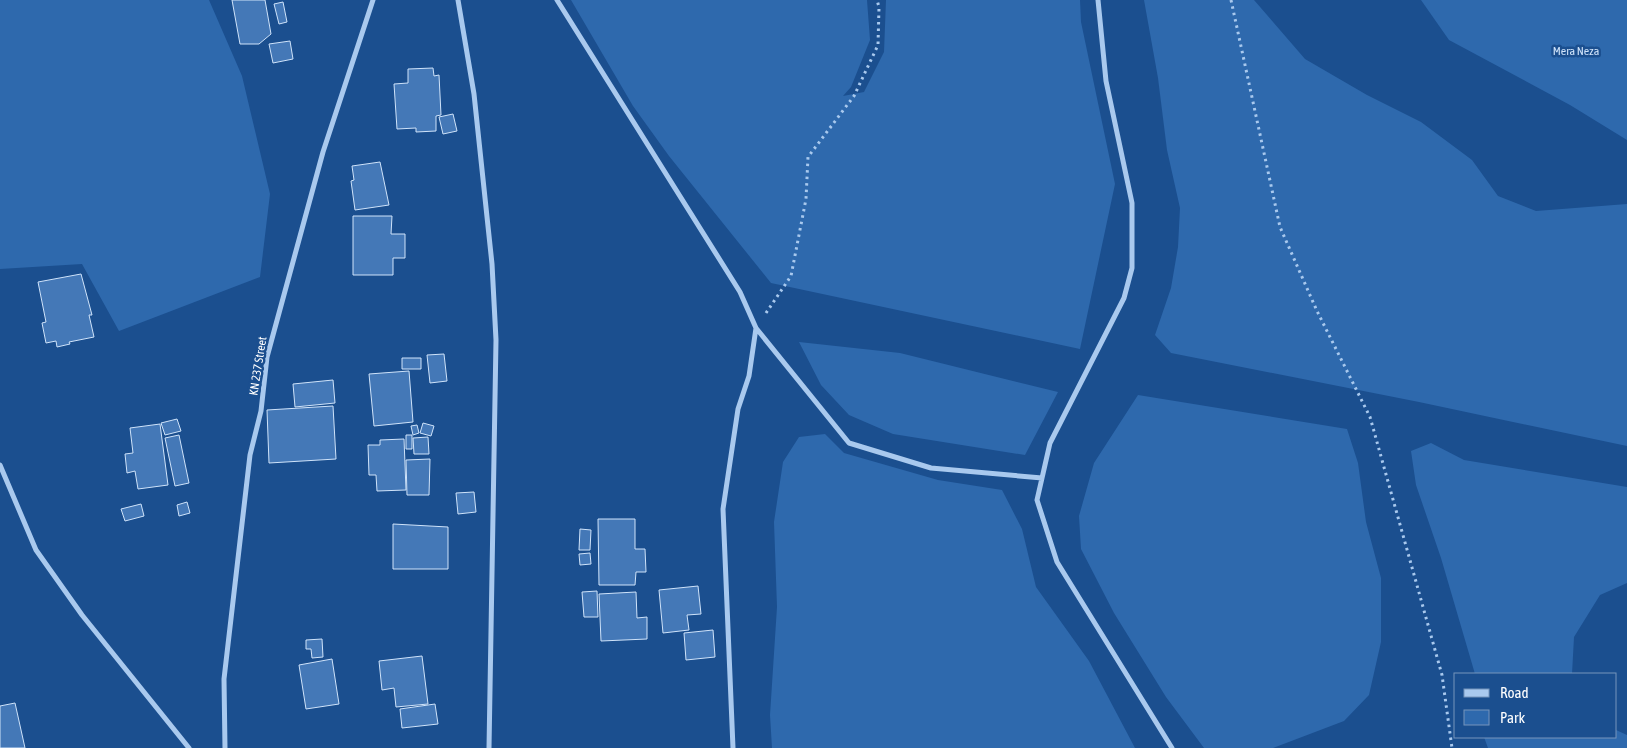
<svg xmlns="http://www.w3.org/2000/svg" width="1627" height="748" font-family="'Asap Condensed',sans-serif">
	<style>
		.green { fill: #2e69ad }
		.building { fill: #4478b7; stroke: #cfe3fa }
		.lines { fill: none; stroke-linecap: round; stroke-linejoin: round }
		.path { stroke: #a9c9ee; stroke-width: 3; stroke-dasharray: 2.5 4; stroke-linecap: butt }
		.street { stroke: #a9c9ee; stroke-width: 5 }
		.labels { text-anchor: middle; stroke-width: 5; stroke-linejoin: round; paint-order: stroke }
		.park-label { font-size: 12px; fill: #cfe3fa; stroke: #1b4f8f }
		.street-label { font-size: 12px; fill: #fff; stroke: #1b4f8f }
	</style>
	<rect width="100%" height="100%" fill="#1b4f8f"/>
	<!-- green -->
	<path class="green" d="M0,0h209l33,76 28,118 -10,83 -141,54 -37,-67 -82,5z
		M571,0h296l3,40 -19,47 -8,9 21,-4 20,-40 2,-52h194l1,22 34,162 -35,165 -309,-66 -102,-127 -36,-50z
		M1144,0h110l51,59 62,36 54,27 51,38 26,36 38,15 91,-7v242l-208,-44 -248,-49 -16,-18 16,-47 7,-41 2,-39 -13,-58 -9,-72z
		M1421,0h206v140l-57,-35 -121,-65z
		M799,342l101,11 158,39 -33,63 -132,-21 -44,-19 -28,-30z
		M1138,395l209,34 11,34 8,59 15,56v64l-12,53 -25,26 -71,27h-69l-38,-51 -52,-84 -33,-64 -2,-33 15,-53z
		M825,434l19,19 94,27 64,10 20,39 14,58 53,74 46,87h-363l-2,-33 7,-108 -3,-85 9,-60 16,-25z
		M1431,443l33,17 163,27v96l-27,12 -26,42 -2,37h-97l-34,-116 -25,-73 -5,-34z
		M1616,730l11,5v13h-139l-4,-11h132z"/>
	<!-- building -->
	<path class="building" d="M232,0h33l6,34 -12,10h-19z
		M283,2l4,20 -8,2 -5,-20z
		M290,41l3,18 -20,4 -4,-19z
		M433,68l1,8 5,-1 2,40 -5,1v15l-20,1v-4l-19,1 -3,-45 14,-1v-14z
		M453,114l4,17 -14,3 -4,-17z
		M380,162l9,43 -34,5 -4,-29 3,-1 -2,-14z
		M353,216h39l-1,18h14v24h-12v17h-40z
		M81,274l11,41h-3l5,22 -25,5 1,2 -13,3 -1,-6 -10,2 -4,-20 4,-1 -8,-40z
		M444,354l3,27 -17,2 -3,-28z
		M402,358h19v11h-19z
		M409,371l4,51 -39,4 -5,-52z
		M333,380l2,23 -40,4 -2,-23z
		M333,406l3,53 -67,4 -2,-53z
		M177,419l4,12 -16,4 -4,-12z
		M423,423l11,3 -3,10 -11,-3z
		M160,424l8,61 -30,4 -3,-18 -8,2 -2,-19 8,-1 -3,-25z
		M417,425l2,8 -6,2 -2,-9z
		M179,435l10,48 -14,3 -10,-48z
		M406,435h6v14h-6z
		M428,437l1,17h-15l-1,-16z
		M404,439l2,51 -29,1 -1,-16h-7l-1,-30h12v-5z
		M430,459l-1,36h-22l-1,-35z
		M474,492l2,20 -18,2 -2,-21z
		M187,502l3,11 -11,3 -2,-11z
		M141,504l3,12 -19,5 -4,-12z
		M598,519h37v30h10l1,23h-10l-1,13h-36z
		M393,524l55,3v42h-55z
		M580,529l11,1 -1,20h-11z
		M590,553l1,11 -11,1 -1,-11z
		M698,586l3,28 -14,1 2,15 -26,3 -4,-43z
		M597,591l1,26h-14l-2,-25z
		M636,592l1,26 10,-1v22l-46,2 -2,-47z
		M713,630l2,27 -29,3 -2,-27z
		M322,639l1,18 -11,1 -1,-9h-5v-9z
		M422,656l6,48 -32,3 -2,-19 -12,2 -3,-29z
		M332,659l7,45 -33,5 -7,-44z
		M15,703l10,45h-25v-42z
		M435,704l3,20 -36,4 -2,-19z"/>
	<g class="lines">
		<!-- path -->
		<path class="path" d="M1231,0l49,227 37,84 53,106 72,258 10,73
			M766,313l25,-37 15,-77 2,-42 46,-61 24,-51 1,-38 -2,-7"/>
		<!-- street -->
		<path class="street" d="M458,0l16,94 18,170 4,76 -7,408
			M557,0l183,292 16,36 -7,48 -11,33 -15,100 10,239
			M1098,0l8,81 26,122v65l-8,30 -74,145 -13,57 20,62 115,186
			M756,328l93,115 82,25 111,10
			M0,465l36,85 46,65 107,133
			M225,748l-1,-69 26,-224 11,-44 6,-54 56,-205 50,-152"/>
	</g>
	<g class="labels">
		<!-- park labels -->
		<g class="park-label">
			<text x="1576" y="55">Mera Neza</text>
		</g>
		<!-- street labels -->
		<g class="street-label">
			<text transform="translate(258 366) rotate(-81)" y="4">KN 237 Street</text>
		</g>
	</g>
	<!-- legend -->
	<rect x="1454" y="673" width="162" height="65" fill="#1b4f8f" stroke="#7695bc"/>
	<rect x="1464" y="689" width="25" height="8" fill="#a9c9ee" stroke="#7695bc"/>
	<text x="1500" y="698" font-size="15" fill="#ffffff">Road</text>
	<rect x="1464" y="710" width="25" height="15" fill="#2e69ad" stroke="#7695bc"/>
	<text x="1500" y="723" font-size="15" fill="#ffffff">Park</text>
</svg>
